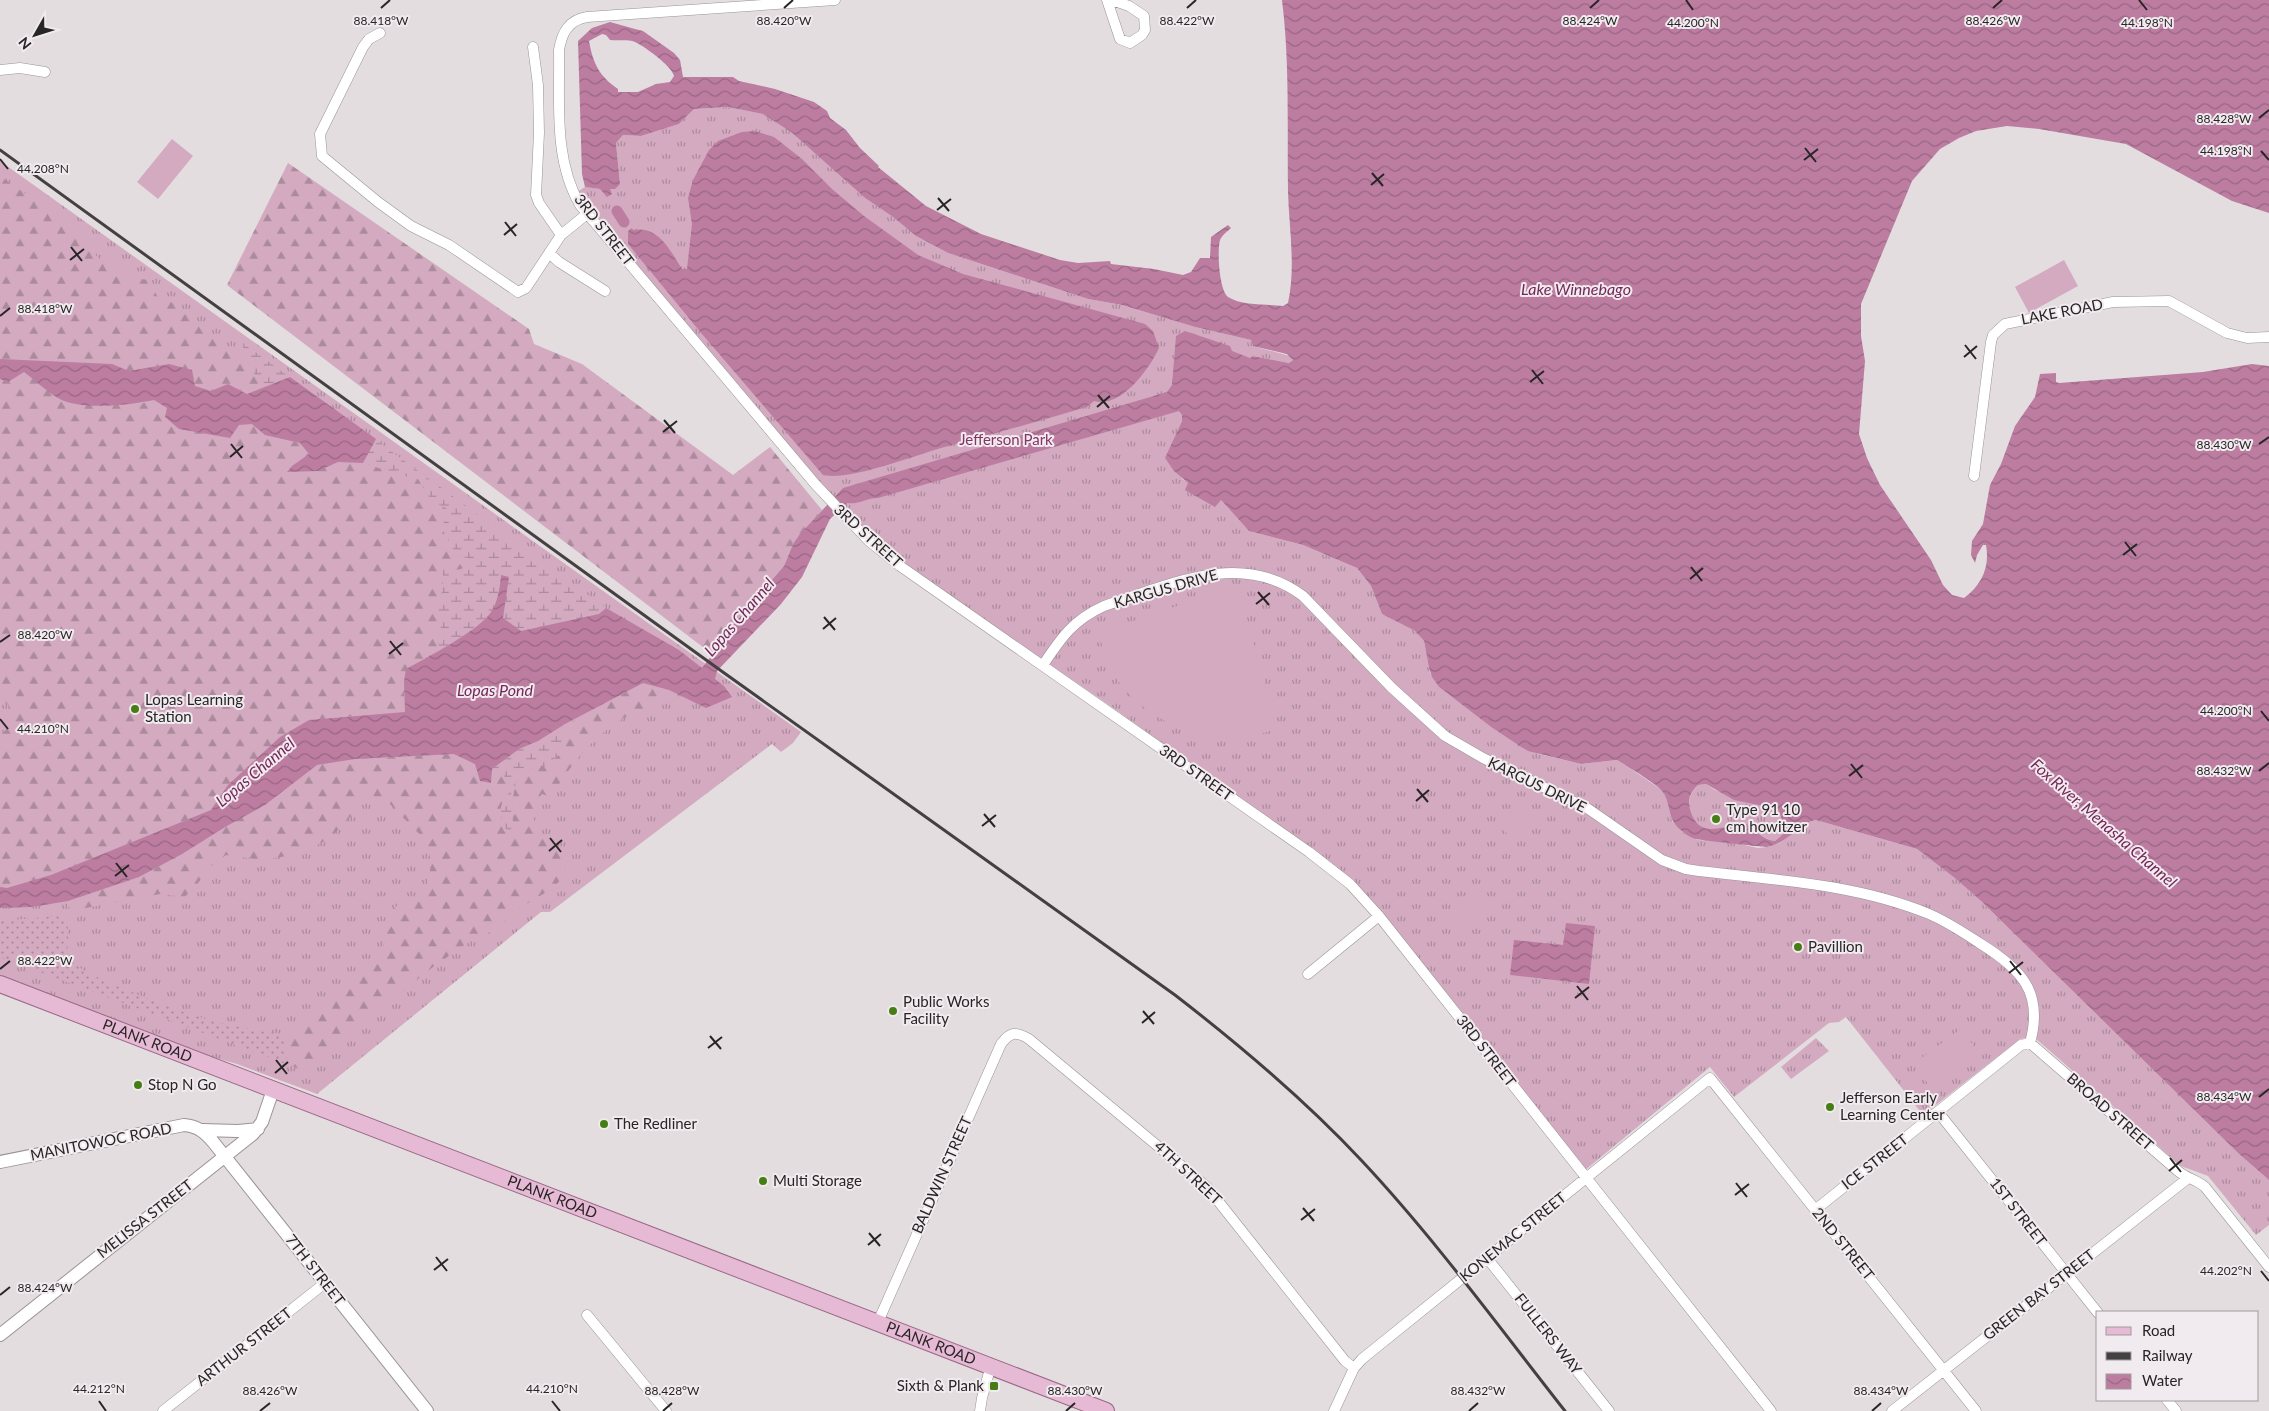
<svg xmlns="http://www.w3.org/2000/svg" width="2269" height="1411" font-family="Lato,sans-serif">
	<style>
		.grass { fill: url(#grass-tufts) }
		.forest { fill: url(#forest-firs) }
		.wetland { fill: url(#wetland-marsh) }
		.garden { fill: url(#garden-dots) }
		.pitch { fill: #d3aac0 }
		.water { fill: url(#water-waves); fill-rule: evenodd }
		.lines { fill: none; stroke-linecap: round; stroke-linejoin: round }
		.canal { stroke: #bc7da1; stroke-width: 11 }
		.minor-casing { stroke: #999396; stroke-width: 11 }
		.tertiary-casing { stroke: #999396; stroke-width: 14 }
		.primary-casing { stroke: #996884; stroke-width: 18 }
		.minor { stroke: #fff; stroke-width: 10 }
		.tertiary { stroke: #fff; stroke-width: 12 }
		.primary { stroke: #e6bad4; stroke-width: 16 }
		.rail { stroke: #444041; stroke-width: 3 }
		.ticks { fill: none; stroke: #282526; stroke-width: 2 }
		.poi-dot { fill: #467e15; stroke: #f1eaee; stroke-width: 2 }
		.labels { text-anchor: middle; stroke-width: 4; stroke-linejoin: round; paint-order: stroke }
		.street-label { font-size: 15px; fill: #282526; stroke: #f1eaee }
		.park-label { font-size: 15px; fill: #833666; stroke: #f1eaee }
		.poi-label { font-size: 15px; fill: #282526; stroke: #f1eaee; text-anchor: start }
		.water-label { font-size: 16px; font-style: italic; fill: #732758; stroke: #f1eaee }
		.ticks-label { font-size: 12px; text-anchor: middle; fill: #282526; stroke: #f1eaee; stroke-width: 4; stroke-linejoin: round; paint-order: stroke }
	</style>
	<defs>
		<pattern id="grass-tufts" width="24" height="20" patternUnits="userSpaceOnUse" patternTransform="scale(1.25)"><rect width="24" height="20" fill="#d3aac0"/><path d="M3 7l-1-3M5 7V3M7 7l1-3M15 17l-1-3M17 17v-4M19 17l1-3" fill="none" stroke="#ab8a9c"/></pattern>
		<pattern id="forest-firs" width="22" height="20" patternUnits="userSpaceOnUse" patternTransform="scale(1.25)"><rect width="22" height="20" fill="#d3aac0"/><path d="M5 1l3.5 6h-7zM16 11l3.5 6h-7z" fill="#ab8a9c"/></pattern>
		<pattern id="wetland-marsh" width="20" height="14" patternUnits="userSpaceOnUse" patternTransform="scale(1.25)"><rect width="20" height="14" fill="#d3aac0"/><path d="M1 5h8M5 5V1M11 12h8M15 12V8" fill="none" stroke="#ab8a9c"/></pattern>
		<pattern id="garden-dots" width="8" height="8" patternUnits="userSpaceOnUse" patternTransform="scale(1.25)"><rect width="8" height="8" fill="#d3aac0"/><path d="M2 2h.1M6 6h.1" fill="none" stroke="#ab8a9c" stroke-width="1.8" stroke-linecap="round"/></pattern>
		<pattern id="water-waves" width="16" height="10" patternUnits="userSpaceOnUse" patternTransform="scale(1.25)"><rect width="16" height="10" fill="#bc7da1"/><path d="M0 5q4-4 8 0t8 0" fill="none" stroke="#996683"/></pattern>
	</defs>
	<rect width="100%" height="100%" fill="#e3dde0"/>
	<!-- grass -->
	<path class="grass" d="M728,107l36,7 27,18 74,66 28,19 23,19 32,17 140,46 34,6 73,22 56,13 2,6 37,10 3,4 -4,3 -36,-7 -71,59v6l-8,18 8,40 39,21 28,31 54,14 54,23 14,18 11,28 33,17 9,10 6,32 9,14 52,40 27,18 21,9 42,10 36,-4 5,3 40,27 6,11 4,20 10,11 15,8 34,2 27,6 9,-1 13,-4 26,-20 10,-3 101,29 39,30 25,22 258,253 30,26v45l-13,10 -48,-59 -27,-10 -147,-129 -14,2 -97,76 -77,-98 -7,5 -10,1 -95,74 -24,-30 -126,104 -250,-305 -225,-161 -204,-140 -65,-53 -251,-302 -12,-18 8,-5c14,2 22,3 35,-3l-4,-41 7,-8 18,1 38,-12 15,-15z
		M0,161l801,571 -8,11 -12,9 -9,-8 -222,168h-9l-224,182 -80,-30 -45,-13 -192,-71z
		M1706,784l9,6 64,19 4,13v12l-8,7c-12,-1 -18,-11 -28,-17 -20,-2 -47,21 -57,-15 -3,-10 2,-17 8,-24z
		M1816,1038l13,13 -38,28 -10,-12z"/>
	<!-- forest -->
	<path class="forest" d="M288,163l241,166 5,15 48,20 151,111 37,-28 52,63 -29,34 -9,22 -72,82v6l-485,-369z
		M0,176l79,55 19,27 43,21 9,1 7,16 16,7 52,47 19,5 18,32 -15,8 -19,-11 -17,7 -16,-5 -26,-22 -40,7 -25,15 30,20 20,-6c21,12 74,27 98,24l13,11 35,8 9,12 9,15c6,-2 14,-8 21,-8 27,-3 53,13 80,17 10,19 11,23 32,31l-6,27 9,11 3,8 16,3c-9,12 -16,12 -29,10l-1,20 -8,25 6,14 -4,23c-34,20 -34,23 -32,61l-96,8 -81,65 -17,25 -160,65 -44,13 -7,-1v-152l15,-13 -8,-19 -7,2z
		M643,683l26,7 -11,7 -2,8c-47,11 -81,52 -105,92l-9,-3c-16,18 -8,31 5,48l8,2 11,17 -1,14 -12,13 -33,20 -28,23 -26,13 -33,23 -94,75 -20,20 -15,9 -15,-6 -5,-16 2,-15c7,-2 16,-3 22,-8 7,-7 11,-18 17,-25 18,-19 48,-31 58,-54 5,-12 1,-26 10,-37 6,-9 17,-8 25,-14 15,-10 14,-39 9,-54l-38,-39 -15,-7 -11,3 -15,21 -19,19 -30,15 -37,6 -36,-5 -15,11 -19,25 -8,6 -24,-3 -90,17 -2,-10 71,-24 43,-23 43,-28 40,-21 52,-40 38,-6 99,-5 47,17 6,7 3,13c-14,18 -11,25 0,43l3,-1 -1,-32 4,-19 50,-43 -6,-11z"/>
	<!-- wetland -->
	<path class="wetland" d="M243,343l363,265 -7,6 -36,9 -126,28 4,-23 -6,-14 8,-25v-20c14,3 21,2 30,-10l-16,-3 -16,-29 10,-17c-23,-9 -21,-12 -33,-31 -26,-4 -52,-20 -79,-17 -7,0 -15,6 -21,9l-9,-16 -9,-12 -35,-8 -13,-11 -9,1 23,-32 -22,-36z
		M560,728l6,11 -7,16 -15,12 -6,-4 -22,19 -4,19 1,32 -4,2c-9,-20 -13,-25 1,-44 -3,-13 -5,-18 -18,-22l27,-20z"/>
	<!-- garden -->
	<path class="garden" d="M58,916l8,1c8,29 -11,36 22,56 65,29 126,55 198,61l-2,15 5,16 -289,-108v-36z"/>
	<!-- pitch -->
	<path class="pitch" d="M172,139l21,17 -35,43 -21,-17z
		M2064,260l14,26 -49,27 -14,-26z
		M1238,585l39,144c-14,4 -27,8 -41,9 -45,2 -98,-24 -121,-62 -8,-14 -12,-28 -17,-43z
		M1517,802l14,9 -16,27 -13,-8z
		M1474,891l12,13 -24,23 -12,-12z
		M1961,1029l15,20 -47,36 -16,-21z"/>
	<!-- water -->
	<path class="water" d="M1282,0h987v213l-37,-12 -106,-57 -87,-15 -32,-3 -31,5 -17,7 -19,11 -28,32 -51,123v32l4,25 -6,73 8,24 13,27 51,75 12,25 9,10 12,3c18,-13 26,-31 22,-53h-3l-6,10 -2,8 -4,-8 1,-14 11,-17 7,-39 11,-21 14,-38 20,-29 5,-23 16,-1v9l3,1 144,-11 49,-8 17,2v814l-30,-26 -258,-253 -25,-22 -39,-30 -101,-29c-16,2 -27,23 -49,27 -4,0 -68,-7 -72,-8 -8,-3 -16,-9 -21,-16 -6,-10 -4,-22 -12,-32 -4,-6 -32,-23 -40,-28l-5,-3 -36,4 -53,-13 -10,-6 -27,-18 -52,-40 -7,-10 -3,-9 -5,-27 -9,-10 -33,-17 -11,-28 -14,-18 -54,-23 -54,-14 -28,-31 -6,7 -30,-17 3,-7 -14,-12 -9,-13 17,-37v-6l-3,-4 -301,87c-12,0 -20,7 -31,5l-17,16 -28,58 -21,27 -64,67 -2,8 9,7 8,11 -26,11 -37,-18 -26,-7 -78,41 -27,17 -19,8 -27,20 -1,14 -11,-2 -5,-17 -21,-10 -99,5 -38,6 -52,40 -40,22 -43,27 -43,23 -71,24 -36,6 -32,1v-21l7,1 44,-13 160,-65 17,-25 52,-48 29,-17 96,-8 -1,-31 2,-12c20,-11 74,-39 85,-57 7,-10 9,-25 10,-37l8,2 -6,41 18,13 78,-17 7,-6 73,42 23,18 10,-13v-6l72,-83 9,-22 7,-10 43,-46 324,-96 5,-7 4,-49 9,-5 45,15 2,5 18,7 3,-2 36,7 4,-3 -6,-6 -34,-8 -2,-6 -56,-13 -73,-22 -34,-6 -140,-46 -32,-17 -23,-19 -28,-19 -74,-66 -28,-18 -35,-7 -34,2 -15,15 -38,12 -18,-1 -7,8 4,41 -5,5h-5l2,5 -5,3 -7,-8 -15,-2 -3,-13 -4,-133 14,-13 18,-6 25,7 8,2 31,22 6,7 3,17h50l6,4 36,8 39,13 13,9 3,7 16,12 14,18 19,18 -1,1 48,39 55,28 79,26 18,3 32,-2 1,3 43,5 29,6 8,-3 9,-14h10l1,-21 17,-12 3,3c-3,3 -9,7 -11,12 -3,10 -1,50 8,57 14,9 39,7 55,9l5,-3c8,-36 1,-75 0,-111 -1,-64 2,-128 -6,-192zM602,34l4,1 4,5c8,1 18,-1 25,2 9,4 37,24 39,34l-4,6 -14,2 -18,8h-20v-3c-19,-13 -25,-26 -29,-48zM1706,784l28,16 44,9 5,13v12l-8,7c-12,-1 -18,-10 -28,-17 -20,-2 -47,20 -57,-15 -3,-10 1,-17 8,-24z
		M755,131l19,6 28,22 30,30 32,27 54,39 45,19 182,50 8,7 6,17c-9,20 -38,61 -65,53l-7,6c-48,14 -97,28 -146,41 -28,8 -92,33 -118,27l-121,-141 -74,-90v-13l4,-3 1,2c26,-5 38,22 49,39h5l5,-45 -4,-26 5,-18 16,-30 9,-9 24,-9z
		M0,359l112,5 17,7 40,-7 23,6 3,16 16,5 17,-7 19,10 43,-17 86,62 -13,24 -25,-1 -20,9 -31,1 5,-6 17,-12 -9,-11 -35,-8 -13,-11 -13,1 -9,13 -51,-9 -14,-12 2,-9 -13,-8c-23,5 -75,11 -96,-2 -12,-7 -23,-18 -34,-26l-16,10 -8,-3z
		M1566,923l29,3 -6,58 -79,-9 4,-35 49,5z"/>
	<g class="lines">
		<!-- canal -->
		<path class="canal" d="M617,211l7,11"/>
		<!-- minor casing -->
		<g class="minor-casing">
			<path id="minor" d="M835,0l-248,17c-18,3 -25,15 -28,33 1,51 -6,109 21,155l236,280 53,56 31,25 409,286 41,32 29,32 392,495
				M1107,0l13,39 10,4 12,-8 3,-5 -1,-14 -15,-10 -17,-6
				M380,33l-11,6 -6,8 -43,87 2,22 56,46 33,24 38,19 69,47 8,-4 35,-53 26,-21
				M533,47l5,38 1,48 -3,62 3,8 22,32
				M0,70l20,-2 25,4
				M549,253l10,9 46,29
				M1974,476l17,-134 2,-7 12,-11 108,-22 56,-1 58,32 20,5 22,-1
				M1043,665c18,-27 30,-45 61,-59 65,-21 137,-57 199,-10l89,92 53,48 38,22 104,50 75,52 24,9 13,2c77,9 157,13 230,43 19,8 35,19 52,30 40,25 63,48 49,99
				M1308,974l71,-58
				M2030,1043l148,128c9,8 18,8 27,16l64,80
				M1938,1112l160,201
				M1815,1210l206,-165 9,-2
				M1487,1258l122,153
				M587,1315l79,96
				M878,1322l123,-278c9,-12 15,-13 28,-5l178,148 138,174 9,7
				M2167,1400l9,11
				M163,1411l162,-128
				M980,1411l2,-13 9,-33
				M1334,1411l20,-43 8,-9 348,-281 266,333
				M1892,1411l295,-232"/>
		</g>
		<!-- tertiary casing -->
		<g class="tertiary-casing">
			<path id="tertiary" d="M202,1130l36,1 20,-2
				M0,1162l184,-37c14,1 22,8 30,18l213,268
				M0,1335l253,-201 9,-12 11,-32"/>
		</g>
		<!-- primary casing -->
		<g class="primary-casing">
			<g id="primary">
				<path id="s1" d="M0,984l1106,427"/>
			</g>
		</g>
		<!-- minor -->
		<use href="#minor" class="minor"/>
		<!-- tertiary -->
		<use href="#tertiary" class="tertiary"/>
		<!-- primary -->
		<use href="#primary" class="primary"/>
		<!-- rail -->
		<path class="rail" d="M0,150l720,520 455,325c66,51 130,105 187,166 73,78 137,166 203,250"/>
	</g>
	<!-- ticks -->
	<path class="ticks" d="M1686,0l7,10M2139,0l8,10M381,8l9,-8M784,8l9,-8M1187,8l9,-8M1590,8l9,-8M1993,8l9,-8M2259,118l10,-8M1805,148l11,14M2261,151l8,9M0,159l8,10M1804,160l14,-11M1372,173l11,13M1371,185l13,-11M938,198l11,13M937,210l14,-11M505,222l11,14M504,235l13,-11M71,247l11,14M70,260l14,-11M0,316l10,-8M1965,345l11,14M1964,357l13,-11M1532,370l11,14M1530,382l14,-11M1098,395l11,13M1097,407l13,-11M664,420l11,13M663,432l14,-11M231,444l11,14M2259,444l10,-7M230,457l13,-11M2125,542l11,14M2123,555l14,-11M1691,567l11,14M1690,579l13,-11M1258,592l11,13M1256,604l14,-11M824,617l11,13M823,629l13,-11M390,641l11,14M0,642l10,-7M389,654l14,-11M2261,711l8,10M0,719l8,10M1851,764l11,14M2259,771l10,-8M1849,776l14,-11M1417,789l11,13M1416,801l13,-11M984,814l11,13M982,826l14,-11M550,838l11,14M549,851l13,-11M116,863l11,14M115,876l14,-11M2010,961l11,14M0,969l10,-8M2009,973l14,-11M1577,986l11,14M1575,998l14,-11M1143,1011l11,13M1142,1023l13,-11M710,1036l11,13M708,1048l14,-11M276,1060l11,14M275,1073l13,-11M2259,1097l10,-8M2170,1158l11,14M2169,1171l13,-11M1736,1183l11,14M1735,1195l14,-11M1303,1208l11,13M1301,1220l14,-11M869,1233l11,13M868,1245l13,-11M436,1257l11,14M434,1270l14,-11M2261,1271l8,10M0,1295l10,-8M99,1401l7,10M552,1401l8,10M260,1411l10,-8M663,1411l9,-8M1066,1411l9,-8M1469,1411l9,-8M1872,1411l9,-8"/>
	<!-- markers -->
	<g class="poi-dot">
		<circle cx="135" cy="709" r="5"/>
		<circle cx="1716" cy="819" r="5"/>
		<circle cx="1798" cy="947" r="5"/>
		<circle cx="893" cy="1011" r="5"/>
		<circle cx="138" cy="1085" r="5"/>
		<circle cx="1830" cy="1107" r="5"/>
		<circle cx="604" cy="1124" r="5"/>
		<circle cx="763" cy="1181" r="5"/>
		<rect x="989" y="1381" width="10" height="10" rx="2.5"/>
	</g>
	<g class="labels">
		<!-- street labels -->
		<g class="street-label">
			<text transform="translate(604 230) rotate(52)" y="5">3RD STREET</text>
			<text transform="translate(2062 312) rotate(-11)" y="5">LAKE ROAD</text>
			<text transform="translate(868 536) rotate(42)" y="5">3RD STREET</text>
			<text transform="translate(1166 589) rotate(-16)" y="5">KARGUS DRIVE</text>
			<text transform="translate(1196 773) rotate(35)" y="5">3RD STREET</text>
			<text transform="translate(1537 785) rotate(26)" y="5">KARGUS DRIVE</text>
			<text dy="5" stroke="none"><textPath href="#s1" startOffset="158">PLANK ROAD</textPath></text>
			<text transform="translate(1486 1051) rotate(52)" y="5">3RD STREET</text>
			<text transform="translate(2110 1112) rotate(41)" y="5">BROAD STREET</text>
			<text transform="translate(101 1142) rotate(-11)" y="5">MANITOWOC ROAD</text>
			<text transform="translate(1875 1162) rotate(-38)" y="5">ICE STREET</text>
			<text transform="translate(1188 1173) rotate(43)" y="5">4TH STREET</text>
			<text transform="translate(942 1175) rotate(-66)" y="5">BALDWIN STREET</text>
			<text dy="5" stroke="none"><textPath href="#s1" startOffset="592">PLANK ROAD</textPath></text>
			<text transform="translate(2018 1212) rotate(52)" y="5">1ST STREET</text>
			<text transform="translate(145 1219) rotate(-38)" y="5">MELISSA STREET</text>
			<text transform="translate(1513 1237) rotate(-39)" y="5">KONEMAC STREET</text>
			<text transform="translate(1843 1244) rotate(51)" y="5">2ND STREET</text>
			<text transform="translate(315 1270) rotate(52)" y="5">7TH STREET</text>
			<text transform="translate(2039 1295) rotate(-38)" y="5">GREEN BAY STREET</text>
			<text transform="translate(1548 1334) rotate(52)" y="5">FULLERS WAY</text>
			<text dy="5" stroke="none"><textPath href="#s1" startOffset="998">PLANK ROAD</textPath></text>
			<text transform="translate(244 1347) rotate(-38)" y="5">ARTHUR STREET</text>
		</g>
		<!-- park labels -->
		<g class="park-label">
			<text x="1006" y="445">Jefferson Park</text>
		</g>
		<!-- poi labels -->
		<g class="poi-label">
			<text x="145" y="705">Lopas Learning<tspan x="145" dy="17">Station</tspan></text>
			<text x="1726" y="815">Type 91 10<tspan x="1726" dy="17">cm howitzer</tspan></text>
			<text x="1808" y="952">Pavillion</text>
			<text x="903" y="1007">Public Works<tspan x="903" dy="17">Facility</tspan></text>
			<text x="148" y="1090">Stop N Go</text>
			<text x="1840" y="1103">Jefferson Early<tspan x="1840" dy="17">Learning Center</tspan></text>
			<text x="614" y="1129">The Redliner</text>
			<text x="773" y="1186">Multi Storage</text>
			<text x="984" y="1391" text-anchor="end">Sixth &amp; Plank</text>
		</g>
		<!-- water labels -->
		<g class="water-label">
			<text x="1576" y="295">Lake Winnebago</text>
			<text transform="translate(739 617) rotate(-49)" y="6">Lopas Channel</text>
			<text x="495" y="696">Lopas Pond</text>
			<text transform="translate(255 772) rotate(-40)" y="6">Lopas Channel</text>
			<text transform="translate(2104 823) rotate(41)" y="6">Fox River, Menasha Channel</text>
		</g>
	</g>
	<g class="ticks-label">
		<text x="381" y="25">88.418°W</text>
		<text x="784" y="25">88.420°W</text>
		<text x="1187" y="25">88.422°W</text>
		<text x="1590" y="25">88.424°W</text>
		<text x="1993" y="25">88.426°W</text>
		<text x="1693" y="27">44.200°N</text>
		<text x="2147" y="27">44.198°N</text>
		<text x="2224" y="123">88.428°W</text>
		<text x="2226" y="155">44.198°N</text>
		<text x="43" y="173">44.208°N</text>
		<text x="45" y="313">88.418°W</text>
		<text x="2224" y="449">88.430°W</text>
		<text x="45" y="639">88.420°W</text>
		<text x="2226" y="715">44.200°N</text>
		<text x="43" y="733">44.210°N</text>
		<text x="2224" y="775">88.432°W</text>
		<text x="45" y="965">88.422°W</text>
		<text x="2224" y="1101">88.434°W</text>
		<text x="2226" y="1275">44.202°N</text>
		<text x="45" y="1292">88.424°W</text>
		<text x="99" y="1393">44.212°N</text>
		<text x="552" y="1393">44.210°N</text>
		<text x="270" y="1395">88.426°W</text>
		<text x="672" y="1395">88.428°W</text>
		<text x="1075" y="1395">88.430°W</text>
		<text x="1478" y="1395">88.432°W</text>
		<text x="1881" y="1395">88.434°W</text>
	</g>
	<!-- legend -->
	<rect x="2096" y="1311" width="162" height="90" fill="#f1eaee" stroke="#a19b9e"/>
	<rect x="2106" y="1327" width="25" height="8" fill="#e6bad4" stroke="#a19b9e"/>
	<text x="2142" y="1336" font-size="15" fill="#282526">Road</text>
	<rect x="2106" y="1352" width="25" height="8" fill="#444041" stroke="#a19b9e"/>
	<text x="2142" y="1361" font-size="15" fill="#282526">Railway</text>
	<rect x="2106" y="1374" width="25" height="15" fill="url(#water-waves)" stroke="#a19b9e"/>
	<text x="2142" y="1386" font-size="15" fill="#282526">Water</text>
	<!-- north arrow -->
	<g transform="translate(35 35) rotate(231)" stroke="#f1eaee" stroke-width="4" paint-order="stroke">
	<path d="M0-4L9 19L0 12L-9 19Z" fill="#282526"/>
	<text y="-8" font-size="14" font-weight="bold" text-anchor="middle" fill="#282526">N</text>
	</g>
</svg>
